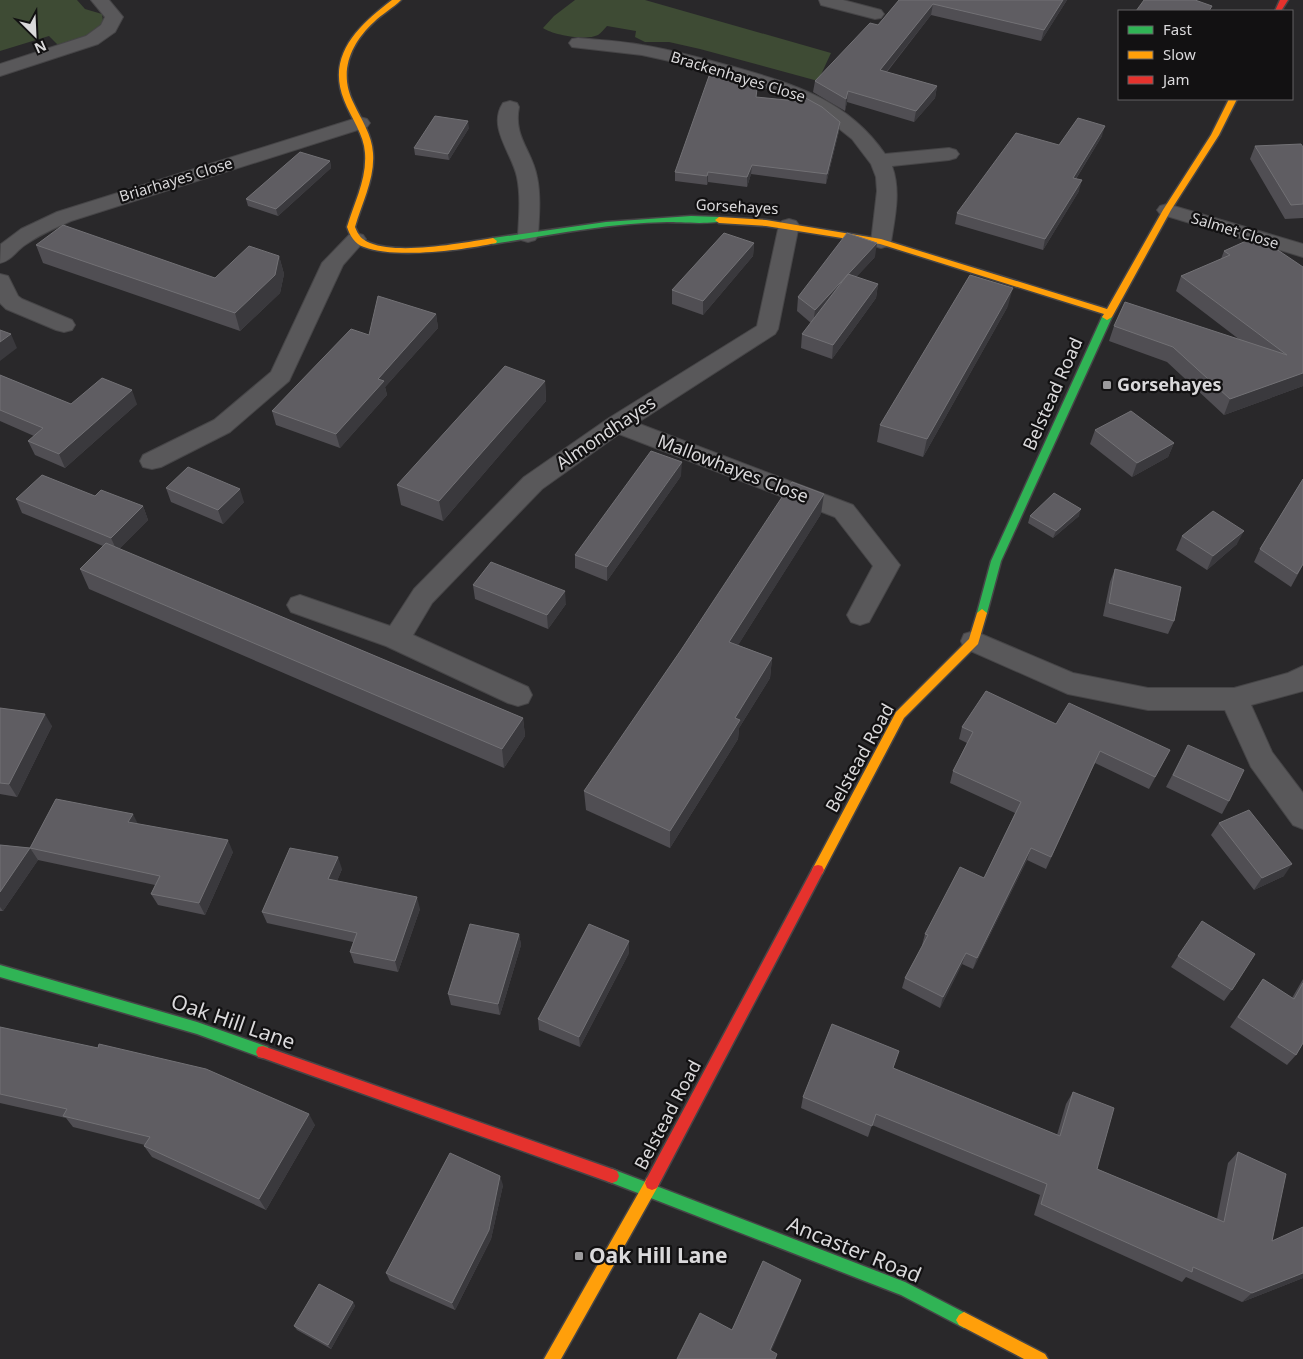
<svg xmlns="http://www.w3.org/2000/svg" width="1303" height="1359" font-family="'Noto Sans',sans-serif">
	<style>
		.green { fill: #3e4b34 }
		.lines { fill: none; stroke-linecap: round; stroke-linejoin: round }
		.street-casing { stroke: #464547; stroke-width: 2 }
		.fast-casing { stroke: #464547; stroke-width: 3 }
		.slow-casing { stroke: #464547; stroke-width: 3 }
		.jam-casing { stroke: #464547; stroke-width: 3 }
		.street { fill: #59585a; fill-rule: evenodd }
		.fast { fill: #30b455; fill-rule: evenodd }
		.slow { fill: #ff9f0a; fill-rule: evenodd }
		.jam { fill: #e5322d; fill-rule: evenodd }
		.wall { fill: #504e53 }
		.shaded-wall { fill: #3a393d }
		.building { fill: #5f5d62; stroke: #727175 }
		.poi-dot { fill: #9c9b9d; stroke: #121112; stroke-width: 2 }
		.labels { text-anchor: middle; stroke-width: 4.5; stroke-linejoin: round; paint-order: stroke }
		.far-street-label { font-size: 15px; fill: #dad9db; stroke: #121112 }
		.poi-label { font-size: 18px; font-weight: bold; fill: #dad9db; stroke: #121112; text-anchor: start }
		.street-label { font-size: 18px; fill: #dad9db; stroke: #121112 }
		.near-street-label { font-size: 21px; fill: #dad9db; stroke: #121112 }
		.near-poi-label { font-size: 21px; font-weight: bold; fill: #dad9db; stroke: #121112; text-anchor: start }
	</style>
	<rect width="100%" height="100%" fill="#29282a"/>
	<!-- green -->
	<path class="green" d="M0,0h77l8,9 17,5 1,7c-10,15 -27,19 -43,26l-11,-11 -49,15z
		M575,0h70l186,53 -13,28 -118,-32 -31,-7h-24l-10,-5 1,-6 -29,-5c-3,3 -6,7 -9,9 -12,6 -45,0 -55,-7l11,-12z"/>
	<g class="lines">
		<!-- street casing -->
		<g class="street-casing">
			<path id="street" d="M91,0h18l14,17 -8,15 -17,12 -98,32v-12l86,-28 15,-11 4,-8z
				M819,0h24l38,10 3,4 -3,4 -6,1 -54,-14z
				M578,38c21,2 43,3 64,7 31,5 62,14 92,22 60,17 114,33 151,87l64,-6 7,2 3,4 -3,4 -7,2 -57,6c9,25 3,50 -1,76l-3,4 -7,2 -7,-2 -3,-4 6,-51 -1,-14 -5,-13 -19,-25 -30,-24 -45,-24 -103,-29 -32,-7 -70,-8 -3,-4 3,-4z
				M510,101l7,2 2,4c-6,30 13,43 18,70 4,19 2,40 1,59l-3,4 -7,2 -7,-2 -3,-4c1,-19 3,-40 -1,-59 -5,-24 -30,-50 -14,-74z
				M360,117l7,2 3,4 -3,4 -296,94c-16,7 -32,14 -46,24 -9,6 -14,16 -25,18l1,-19 20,-15 36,-17z
				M1167,204l136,40v13l-143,-43 -3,-4 3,-4z
				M789,219l7,2 3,4 -21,104 -3,5 -138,89 216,82 47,60 -31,57 -9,3 -9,-3 -4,-7 26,-49 -38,-49 -216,-83 -77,55 -110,114 -19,32 115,52 4,8 -4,8 -10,3 -10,-3 -122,-57 -95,-34 -4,-7 4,-7 9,-3 90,31 24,-37 110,-112 85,-59 148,-92 22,-101 3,-4z
				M356,233l7,2 3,4 -23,26 -54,116 -59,51 -69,35 -9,2 -9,-2 -3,-6 3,-6 71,-35 57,-48 51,-109 27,-28z
				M0,274l8,2 10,20 4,3 50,21 3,5 -3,5 -8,2 -8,-2 -50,-21 -6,-6z
				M974,631l99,42 75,15h86l54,-15 15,-7v25l-52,14 21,47 31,41v36l-10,-4 -42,-58 -26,-57h-77l-80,-16 -104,-46 -3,-7 3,-7z"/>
		</g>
		<!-- fast casing -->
		<g class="fast-casing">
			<path id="fast" d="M691,216l28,1 4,3c-7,5 -45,2 -56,2 -58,1 -116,13 -174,22l-4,-3 4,-3 113,-16z
				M1107,314l5,3 -111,244 -14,52 -5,4 -4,-1 -1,-3 14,-52 111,-244z
				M0,965l197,57 71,25 2,5 -2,5 -5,1 -66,-24 -197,-57z
				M612,1169l293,113 64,33 3,5 -3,5 -5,3 -63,-33 -294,-114 -2,-5 2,-5z"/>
		</g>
		<!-- slow casing -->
		<g class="slow-casing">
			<path id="slow" d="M392,0h9c-8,8 -19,14 -27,22 -24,22 -36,51 -20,82 7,15 18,31 19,49 2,25 -11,50 -18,74 3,8 7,13 15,16 30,12 91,0 123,-5l4,3 -1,2c-33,7 -100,16 -132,4 -9,-3 -14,-11 -17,-20 7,-24 20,-48 18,-74 -1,-19 -14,-35 -21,-53 -18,-45 15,-75 48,-100z
				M1229,99h8l-18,36 -48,75 -59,107 -5,3 -5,-3 2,-3 -224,-70 -114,-18 -47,-3 -4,-3 4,-3 47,3 115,19 226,70 56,-99 48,-75z
				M982,609l5,4 -9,31 -74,74 -82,156 -4,1 -4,-1 -2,-4 2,-4 82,-154 73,-73 8,-26z
				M652,1176l5,2 2,5 -2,5 -96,171h-17l103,-181z
				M964,1312l81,42 3,5h-24l-65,-34 -3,-5 3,-5z"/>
		</g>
		<!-- jam casing -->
		<g class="jam-casing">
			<path id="jam" d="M1280,0h8l-7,11h-6z
				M818,865l4,1 2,4 -2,4 -165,314 -5,2 -5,-2 -2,-5 2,-5 167,-312z
				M263,1046l349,123 5,2 2,5 -2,5 -5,2 -349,-125 -5,-1 -2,-5 2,-5z"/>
		</g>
		<!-- street -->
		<use href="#street" class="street"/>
		<!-- fast -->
		<use href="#fast" class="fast"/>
		<!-- slow -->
		<use href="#slow" class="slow"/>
		<!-- jam -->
		<use href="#jam" class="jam"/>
	</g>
	<!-- wall -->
	<path class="wall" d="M899,0h168l-26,41 -110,-26 -44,57 50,14 -2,12 -21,24 -67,-20 -2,9 -32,-19 2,-11 63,-56z
		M756,97l83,34 -13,53 -75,-10 -4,13 -39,-5 -1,3 -32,-4v-9z
		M469,128l-20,32 -34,-5 -1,-7z
		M1102,136l-26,43 3,12 -36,59 -88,-26 2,-11 102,-68z
		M1255,146l48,1v71l-18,1 -35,-60z
		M330,161l1,7 -53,48 -30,-10 -2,-7z
		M1257,236l46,150 -79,29 -57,-53 -58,-21 5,-15 126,14 -64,-49 5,-15 40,-17 3,-8z
		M754,243l-1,13 -50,59 -31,-11v-14z
		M36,245l179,33 64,-22 5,18 -4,19 -40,38 -197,-68z
		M875,257l-19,20 22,7 -2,14 -44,61 -31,-11 1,-14 9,-11 -14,-12 1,-14z
		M1008,306l-85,151 -46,-15 3,-17z
		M436,314l2,14 -53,59 2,8 -47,53 -64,-23 -4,-14 97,-76z
		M0,375l71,29h66l-72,64 -30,-13 -7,-14 6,-5 -34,-15z
		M545,381l1,20 -103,120 -42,-16 -4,-20z
		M1095,430l79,13 -6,14 -36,20 -42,-33z
		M681,476l-74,105 -32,-13v-13z
		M1303,479v86l-12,22 -37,-25 6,-13z
		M166,488l78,14 -21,22 -52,-22z
		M95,496l48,10 5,14 -29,29 404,169 2,18 -21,32 -415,-179 -9,-20 23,-23 -81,-33 -6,-14z
		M821,514l-83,131 34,13 -2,20 -31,50 -1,11 -68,109 -84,-38 -2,-19z
		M1030,516h49l-26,22 -25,-15z
		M1182,536l55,8 -30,26 -31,-20z
		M1115,569l59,52 -6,13 -65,-18 7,-34z
		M473,585l93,19 -18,25 -73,-30z
		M0,708l52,18 -35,71 -17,-3z
		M1056,724l114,26 -21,39 -54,-26 -49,106 -19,-9 -54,109 -11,-5 -22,44 -38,-20 3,-10 18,-33h-1l3,-11 59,-56 31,-65 -65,-30 3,-12 14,-28 -8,-4 3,-12z
		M1188,745l41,56 -7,13 -56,-27z
		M1219,823l65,53 -30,14 -43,-55z
		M138,824l95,28 -28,63 -47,-10 -7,-11 4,-9 -117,-25 -35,51h-3v-66l30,3z
		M342,869l-5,12 83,28 -22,63 -44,-9 -4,-11 3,-10 -86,-19 -5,-11z
		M519,934l2,11 -21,70 -49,-10 -3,-11z
		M629,953l-49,94 -41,-17 -1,-11z
		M1178,956l54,34 -8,11 -53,-34z
		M1263,979l29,19 11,-19v64l-7,12 -9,10 -57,-38z
		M0,1027l315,98 -49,85 -114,-53 -8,-11 1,-1 -72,-18 -7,-9 -66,-15z
		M893,1069l164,66 9,-31 7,-12 24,77 120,50 11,-56 10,-11 34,89 31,37 -61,24 -56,-25 -4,5 -148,-67 6,-20 -168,-70 -4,12 -67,-29 2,-11z
		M503,1185l-12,54 -36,71 -65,-29 -4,-8z
		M353,1302l2,4 -24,43 -34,-19 -3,-4z"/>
	<!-- shaded-wall -->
	<path class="shaded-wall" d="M1063,0h4l-26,41 3,-11z
		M933,4l-2,11 -52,66 1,-11z
		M937,86l-2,12 -21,24 2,-11z
		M848,91l-1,11 -2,9 1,-12z
		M468,121l1,7 -20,32 -1,-6z
		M840,122l-1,9 -13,53 1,-10z
		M1105,126l-3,10 -32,52 3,-10z
		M330,161l1,7 -53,48 -2,-7z
		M752,165l-1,9 -4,13v-10z
		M708,172v10l-1,3v-9z
		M1082,180l-3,11 -36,59 2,-11z
		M754,243l-1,13 -50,59v-14z
		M877,243l-2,14 -62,67 2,-14z
		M279,256l5,18 -4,19 -40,38 -5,-18z
		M878,284l-2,14 -44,61 1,-14z
		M1013,288l-5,18 -85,151 4,-18z
		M436,314l2,14 -53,59 2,8 -47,53 -4,-14 42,-55z
		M11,334l6,14 -17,13v-19z
		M1303,373v13l-79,29 6,-16z
		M545,381l1,20 -103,120 -4,-20z
		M132,390l5,14 -72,64 -6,-14z
		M1174,443l-6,14 -36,20 5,-14z
		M682,462l-1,14 -74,105v-14z
		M240,489l4,13 -21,22 -5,-14z
		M824,494l-3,20 -93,147 1,-19z
		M143,506l5,14 -31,31 -6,-13z
		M1081,509l-2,7 -26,22 3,-7z
		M1244,531l-7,13 -30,26 6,-14z
		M565,591l1,13 -18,25 -1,-14z
		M772,658l-2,20 -31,50 -1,11 -68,109v-17l65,-113z
		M45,714l7,12 -35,71 -8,-13z
		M523,718l2,18 -21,32 -2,-19z
		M133,814l6,12 -11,-4z
		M228,840l5,12 -28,63 -6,-12z
		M30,848l8,12 -35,51 -3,-4v-15z
		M1031,848l-4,12 -54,109 4,-11z
		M338,857l4,12 -9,22 -5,-12z
		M1292,864l-8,12 -30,14 8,-12z
		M417,897l3,12 -22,63 -3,-11z
		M519,934l2,11 -21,70 -2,-11z
		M629,941v12l-49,94 -1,-10z
		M966,953l-4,11 -22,44 3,-11z
		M309,1114l6,11 -49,85 -7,-11z
		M500,1176l3,9 -12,54 -36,71 -3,-7z
		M1303,1273v5l-61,24 10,-9z
		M801,1280l-4,11 -29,68 2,-9z
		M353,1302l2,4 -24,43 -3,-4z"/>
	<!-- building -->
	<path class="building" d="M899,0h164l-19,30 -111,-26 -53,66 57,16 -21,25 -68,-20 -2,8 -31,-18 55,-58 8,2z
		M1144,0h51l17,6 -3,5h-73z
		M709,76l49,5 -2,16 41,4 5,-5 20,11 18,15 -13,52 -75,-9 -5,12 -39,-5 -1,4 -32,-4z
		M435,116l33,5 -20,33 -34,-6z
		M1078,118l27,8 -32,52 9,2 -37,59 -88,-26 59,-80 43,12z
		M1301,144l2,3v57l-12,1 -36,-59z
		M300,152l30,9 -54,48 -30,-10z
		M63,225l152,53 34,-32 30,10 -4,19 -40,38 -199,-68z
		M724,233l30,10 -51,58 -31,-11z
		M847,233l30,10 -62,67 -17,-13z
		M1257,236l46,31v106l-73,26 -57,-52 -59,-21 11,-24 162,53 -106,-79 49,-21 -6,-4z
		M848,274l30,10 -45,61 -31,-11z
		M970,275l43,13 -86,151 -47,-14z
		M378,296l58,18 -58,65 6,2 -48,53 -64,-23 79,-82 18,6z
		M0,330l11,4 -11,8z
		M505,366l40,15 -106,120 -42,-16z
		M0,375l71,29 31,-26 30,12 -73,64 -31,-13 15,-13 -43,-18z
		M1131,411l43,32 -37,20 -42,-33z
		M651,451l31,11 -75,105 -32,-12z
		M188,467l52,22 -22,21 -52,-22z
		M42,475l53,21 6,-6 42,16 -32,32 -95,-39z
		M1303,479v85l-6,10 -37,-25z
		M792,482l32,12 -95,148 43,16 -37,60 5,2 -70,111 -86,-40 97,-141z
		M1054,493l27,16 -25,22 -26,-15z
		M1213,511l31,20 -31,25 -31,-20z
		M106,543l417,175 -21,31 -422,-180z
		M491,562l74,29 -18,24 -74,-30z
		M1115,569l66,18 -7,34 -65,-18z
		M986,691l70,33 13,-21 101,47 -15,27 -55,-26 -49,106 -20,-9 -54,110 -11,-5 -23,44 -38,-19 23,-43 -3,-1 35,-67 24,11 37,-76 -68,-31 20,-39 -11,-5z
		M0,708l45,6 -36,70 -9,-1z
		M1188,745l56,25 -15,31 -56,-26z
		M56,799l77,15 -5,8 100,18 -29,63 -48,-9 9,-18 -130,-28z
		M1249,810l43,54 -30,14 -43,-55z
		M0,845l30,3 -30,44z
		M290,848l48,9 -10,22 89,18 -22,64 -45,-9 7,-19 -95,-21z
		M1202,921l53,33 -23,36 -54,-34z
		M470,924l49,10 -21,70 -50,-10z
		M589,924l40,17 -50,96 -41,-18z
		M1263,979l31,20 9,-16v60l-7,12 -58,-38z
		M832,1024l67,27 -6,17 167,68 13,-44 41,16 -17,61 127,53 14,-70 48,22 -14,67 31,-14v46l-51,20 -59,-26 -1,5 -151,-68 6,-20 -171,-70 -4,12 -69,-29z
		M0,1027l98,21 1,-4 107,25 103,45 -50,85 -115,-53 6,-9 -87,-21 4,-7 -67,-15z
		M450,1153l50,23 -11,54 -37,73 -66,-30z
		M763,1261l38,19 -31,70 7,4 -2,5h-98l23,-46 32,17z
		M319,1284l34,18 -25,43 -34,-19z"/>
	<!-- markers -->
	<g class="poi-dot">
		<rect x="1102" y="380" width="10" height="10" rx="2.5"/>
		<rect x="574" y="1251" width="10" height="10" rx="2.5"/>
	</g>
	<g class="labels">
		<!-- far-street labels -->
		<g class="far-street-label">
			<text transform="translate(738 77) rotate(17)" y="5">Brackenhayes Close</text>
			<text transform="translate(176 180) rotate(-17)" y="5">Briarhayes Close</text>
			<text transform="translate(737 207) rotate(3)" y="5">Gorsehayes</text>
			<text transform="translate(1235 231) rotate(17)" y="5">Salmet Close</text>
		</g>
		<!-- poi labels -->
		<g class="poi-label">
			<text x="1117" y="391">Gorsehayes</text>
		</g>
		<!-- street labels -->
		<g class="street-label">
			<text transform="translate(1053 394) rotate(-66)" y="6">Belstead Road</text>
			<text transform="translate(606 433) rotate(-34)" y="6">Almondhayes</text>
			<text transform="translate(733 469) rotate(21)" y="6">Mallowhayes Close</text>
			<text transform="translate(860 758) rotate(-61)" y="6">Belstead Road</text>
			<text transform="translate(668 1115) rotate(-62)" y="6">Belstead Road</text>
		</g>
		<!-- near-street labels -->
		<g class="near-street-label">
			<text transform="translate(233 1022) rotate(19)" y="7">Oak Hill Lane</text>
			<text transform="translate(854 1250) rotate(22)" y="7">Ancaster Road</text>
		</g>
		<!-- near-poi labels -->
		<g class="near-poi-label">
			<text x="589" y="1263">Oak Hill Lane</text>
		</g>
	</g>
	<!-- legend -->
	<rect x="1118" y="10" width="175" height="90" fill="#121112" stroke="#626162"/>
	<rect x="1128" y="26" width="25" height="8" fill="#30b455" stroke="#626162"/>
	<text x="1163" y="35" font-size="15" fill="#dad9db">Fast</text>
	<rect x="1128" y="51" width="25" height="8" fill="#ff9f0a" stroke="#626162"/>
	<text x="1163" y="60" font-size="15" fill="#dad9db">Slow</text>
	<rect x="1128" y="76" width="25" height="8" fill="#e5322d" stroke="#626162"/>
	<text x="1163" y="85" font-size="15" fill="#dad9db">Jam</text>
	<!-- north arrow -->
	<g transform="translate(35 35) rotate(156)" stroke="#121112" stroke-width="4" paint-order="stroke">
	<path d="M0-4L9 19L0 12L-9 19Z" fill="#dad9db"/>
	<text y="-8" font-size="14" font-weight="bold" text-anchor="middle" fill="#dad9db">N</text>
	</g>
</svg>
